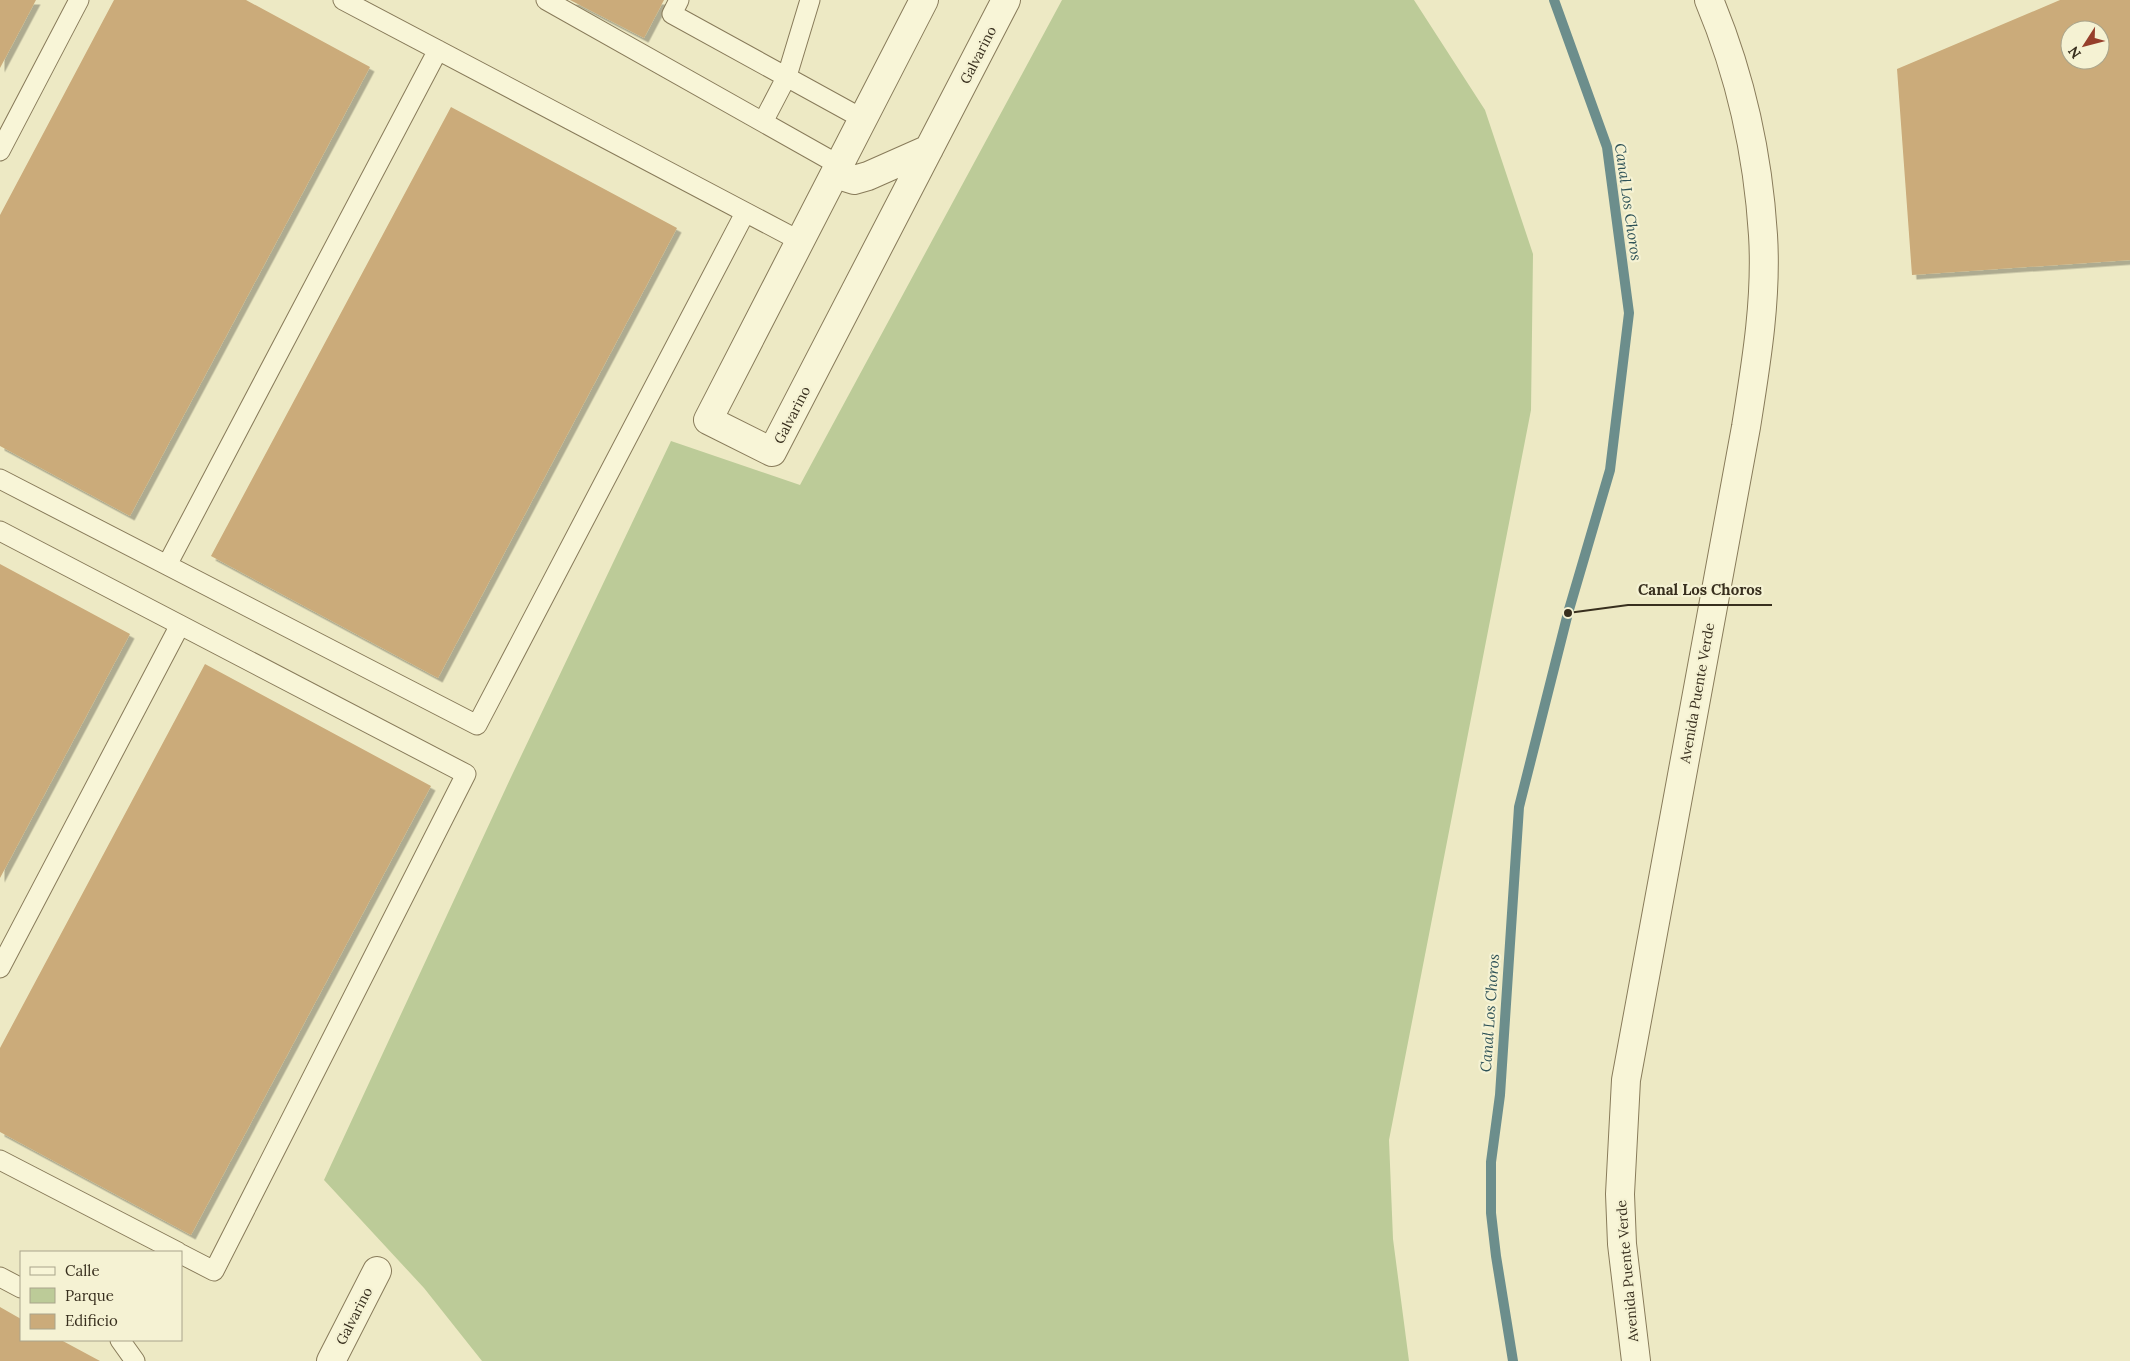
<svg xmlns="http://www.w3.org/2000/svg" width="2130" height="1361" font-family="Lora,serif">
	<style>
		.green { fill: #bccb98 }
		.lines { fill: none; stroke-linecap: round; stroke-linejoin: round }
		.stream { stroke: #6c8e8c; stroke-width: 10 }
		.building { fill: #cbab7a; fill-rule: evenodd; filter: url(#shadow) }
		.service-casing { stroke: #887b5a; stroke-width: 21 }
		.minor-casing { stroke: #887b5a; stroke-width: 30 }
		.service { stroke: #f8f5d7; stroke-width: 19 }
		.minor { stroke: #f8f5d7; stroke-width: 28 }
		.labels { text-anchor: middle; stroke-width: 4.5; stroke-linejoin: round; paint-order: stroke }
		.street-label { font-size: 14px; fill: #382f1e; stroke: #f5f2d3 }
		.water-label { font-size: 15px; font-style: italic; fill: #2e5257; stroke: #f5f2d3 }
		.leader { fill: none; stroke: #382f1e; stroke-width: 2 }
		.callout-dot { fill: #382f1e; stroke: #f5f2d3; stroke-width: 2 }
		.callout-label { font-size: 15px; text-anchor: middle; font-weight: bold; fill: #382f1e; stroke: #f5f2d3; stroke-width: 4.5; stroke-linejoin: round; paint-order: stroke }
	</style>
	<defs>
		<filter id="shadow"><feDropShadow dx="4.5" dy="4.5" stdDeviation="0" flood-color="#0004"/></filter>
	</defs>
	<rect width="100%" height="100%" fill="#ede9c4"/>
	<!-- green -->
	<path class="green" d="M1062,0h352l71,110 48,144 -2,156 -142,730 4,99 16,122h-927l-58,-73 -100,-108 188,-405 159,-334 129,44z"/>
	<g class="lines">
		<!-- stream -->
		<path class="stream" d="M1513,1361l-17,-105 -5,-43v-51l9,-67 19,-288 49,-194 42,-143 19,-157 -22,-166 -53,-147"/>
	</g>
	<!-- building -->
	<path class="building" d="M0,0h36l-36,68z
		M114,0h132l124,67 -240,449 -130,-70v-231z
		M570,0h94l-20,38z
		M2060,0h70v260l-218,15 -15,-206zM2070,30h30v30h-30z
		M451,107l226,121 -239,450 -227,-122z
		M0,564l130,70 -130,244z
		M205,664l226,122 -240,449 -191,-103v-84z
		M0,1307l21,12v21h40l39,21h-100z"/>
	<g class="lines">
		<!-- service casing -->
		<g class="service-casing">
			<path id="service" d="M343,0l457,241
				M546,0l293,165
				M679,0l-7,14 191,105
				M763,122l24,-46 23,-76
				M0,151l79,-151
				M0,479l477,246 268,-512
				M0,531l466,243 -252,497 -33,-17
				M167,565l271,-515
				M0,968l180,-343
				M0,1160l178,92
				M0,1277l21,11
				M120,1340l15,21"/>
		</g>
		<!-- minor casing -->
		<g class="minor-casing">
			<path id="minor" d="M924,0l-216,420 64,32 234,-452
				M835,174l19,6 14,-4 61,-27
				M331,1361l46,-90
				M1636,1361l-14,-117 -2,-50 6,-114 120,-653c10,-63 21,-128 17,-192 -5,-80 -23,-161 -54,-235"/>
		</g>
		<!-- service -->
		<use href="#service" class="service"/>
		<!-- minor -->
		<use href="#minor" class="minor"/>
	</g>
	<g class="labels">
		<!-- street labels -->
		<g class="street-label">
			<text transform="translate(978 55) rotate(-63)" y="5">Galvarino</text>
			<text transform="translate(792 415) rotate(-63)" y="5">Galvarino</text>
			<text transform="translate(1697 693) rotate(-80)" y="5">Avenida Puente Verde</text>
			<text transform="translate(1627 1271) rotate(-95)" y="5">Avenida Puente Verde</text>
			<text transform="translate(354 1316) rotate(-63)" y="5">Galvarino</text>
		</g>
		<!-- water labels -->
		<g class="water-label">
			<text transform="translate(1628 202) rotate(82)" y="5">Canal Los Choros</text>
			<text transform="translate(1490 1013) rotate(-86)" y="5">Canal Los Choros</text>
		</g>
	</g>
	<!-- callouts -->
	<path class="leader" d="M1568 613L1628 605H1772"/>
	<circle class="callout-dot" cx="1568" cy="613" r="5"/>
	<g class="callout-label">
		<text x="1700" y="595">Canal Los Choros</text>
	</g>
	<!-- legend -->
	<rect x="20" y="1251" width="162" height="90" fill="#f5f2d3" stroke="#a9a48b"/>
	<rect x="30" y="1267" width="25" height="8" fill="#f8f5d7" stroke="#a9a48b"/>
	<text x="65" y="1276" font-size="15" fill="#382f1e">Calle</text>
	<rect x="30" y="1288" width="25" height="15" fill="#bccb98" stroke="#a9a48b"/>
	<text x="65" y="1301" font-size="15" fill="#382f1e">Parque</text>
	<rect x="30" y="1314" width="25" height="15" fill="#cbab7a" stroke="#a9a48b"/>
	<text x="65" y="1326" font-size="15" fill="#382f1e">Edificio</text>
	<!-- north arrow -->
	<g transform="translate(2085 45) rotate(234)"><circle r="24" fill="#f5f2d3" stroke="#a9a48b"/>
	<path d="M0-4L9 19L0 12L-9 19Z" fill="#963f2b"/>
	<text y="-8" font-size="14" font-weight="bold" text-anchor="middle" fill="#382f1e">N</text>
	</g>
</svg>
